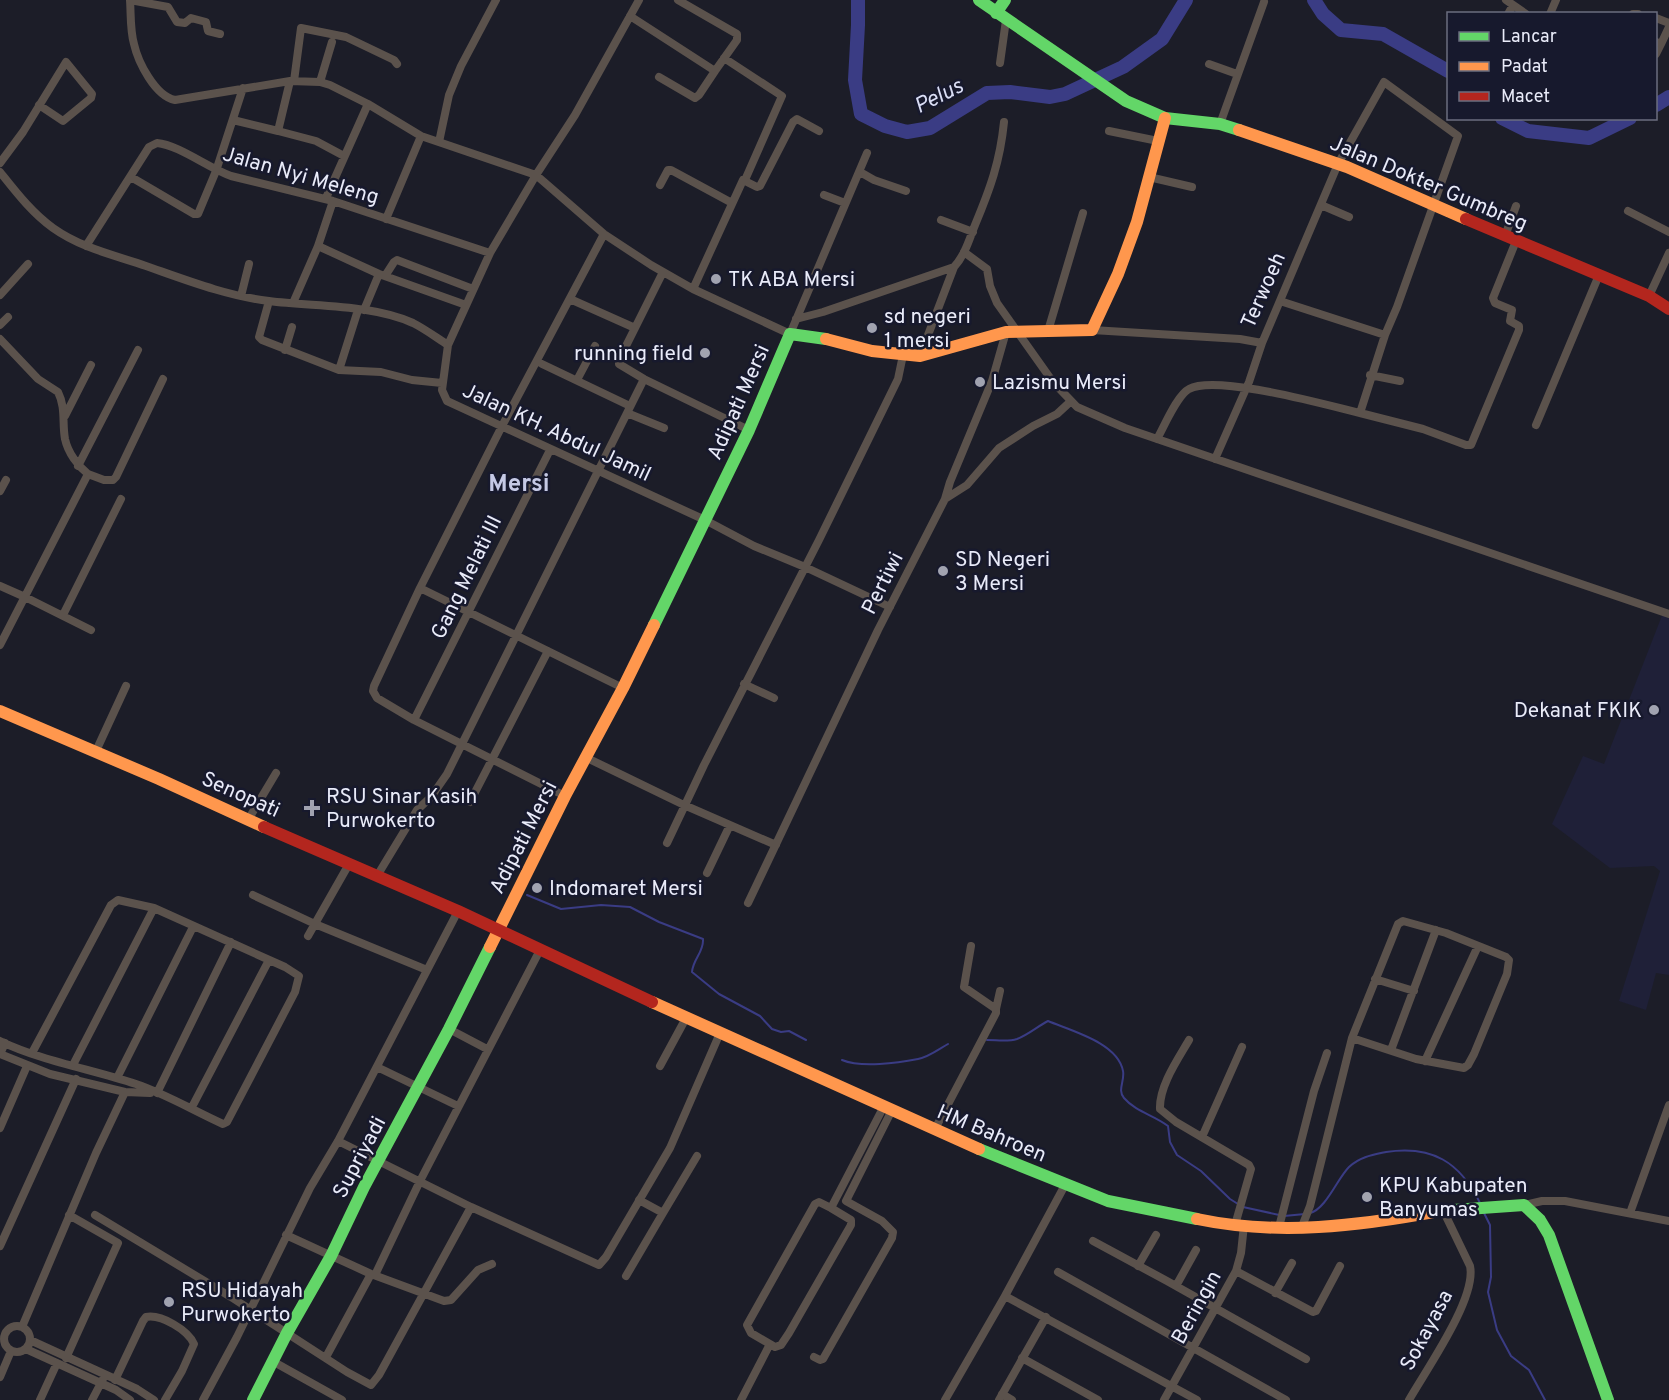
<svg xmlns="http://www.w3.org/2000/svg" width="1669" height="1400" font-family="Overpass,sans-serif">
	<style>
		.built { fill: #1f2038 }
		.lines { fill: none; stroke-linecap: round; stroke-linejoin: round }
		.stream { stroke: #3a3c84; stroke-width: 2 }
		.river { stroke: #3a3c84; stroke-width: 14 }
		.street { stroke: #5b524c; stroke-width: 8 }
		.fast { stroke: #63d668; stroke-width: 12 }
		.slow { stroke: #ff974d; stroke-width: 12 }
		.jam { stroke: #b3261e; stroke-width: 12 }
		.poi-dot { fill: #a1a3b0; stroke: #17192d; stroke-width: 2 }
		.labels { text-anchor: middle; stroke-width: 5; stroke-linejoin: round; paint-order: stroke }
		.street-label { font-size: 21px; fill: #e9ebf9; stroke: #17192d }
		.poi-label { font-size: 21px; fill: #e9ebf9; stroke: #17192d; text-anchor: start }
		.water-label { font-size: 22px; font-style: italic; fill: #dadef5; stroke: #17192d }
		.quarter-label { font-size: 24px; font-weight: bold; fill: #c5c9e5; stroke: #17192d }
	</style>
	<rect width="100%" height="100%" fill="#1c1d28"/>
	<!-- built -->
	<path class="built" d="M1663,613l6,2v360l-13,-2 -10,37 -27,-9 41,-130 -6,-5 -44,2 -58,-44 31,-68 21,8z"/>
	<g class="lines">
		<!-- stream -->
		<path class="stream" d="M527,895l34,14 40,-4 29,2 29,15 44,17c1,13 -10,20 -11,33l27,22 41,22 12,13 9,3 8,-1 17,9
			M987,1040c10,0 21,2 30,-1 11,-4 21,-13 31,-18 24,10 70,22 75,50 2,10 -6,19 1,27 12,14 30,17 44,28l2,16 7,13 24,16 29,28 8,5
			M842,1060c19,8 56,3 76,-1 11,-2 21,-10 30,-15
			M1243,1207l41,9 21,-2
			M1483,1211l7,14 1,52 -3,15 9,38 14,26 18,14 16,30
			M1310,1213c16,-4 27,-34 39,-46 11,-10 23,-12 37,-15 46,-7 74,10 94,51"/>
		<!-- river -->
		<path class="river" d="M858,0v25l-3,55 6,34 24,12 22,6 23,-4 57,-35 23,-1 40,5 15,-3 58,-27 39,-28 24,-39
			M1314,0l9,14 18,16 42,4 65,37
			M1656,105l13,-8
			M1502,118l26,13 61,7 41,-20"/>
		<!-- street -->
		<path class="street" d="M130,0c1,14 0,30 4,44 4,18 21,52 41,56l115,-19 30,1 10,3 38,19 53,32 115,39 68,59 47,31 42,24 97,45 77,-181
			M130,0l38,7 9,15 8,1 6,-5 15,4 2,9 12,3
			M639,0l-64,115 -39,60 -46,78 -42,92 -6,45 5,11 258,119 49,26 51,21 85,40
			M678,0l59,34v6l-22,31
			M1506,0l20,14
			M1508,14l5,-9
			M1550,14l6,-14
			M1633,14h5
			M630,16l85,55 -16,24 -4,3 -36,-21
			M1656,18l13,5
			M1656,42l5,2 8,-17
			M1656,54l5,-10
			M724,58l58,38 -37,84
			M1000,63l6,-43
			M1209,64l28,10
			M290,81l-12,50 38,10 28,15
			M294,81l7,-53 45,9 48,23 3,4
			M320,82l12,-40
			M233,120l45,11
			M1220,124l44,-122
			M1109,131l49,10
			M439,142l10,-47 12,-29 35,-66
			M0,163l23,-31 43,-70 26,32 -1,4 -28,23 -24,-16
			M0,172c16,20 32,41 53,56 28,20 61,27 93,38 40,14 81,30 123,35 45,6 102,3 144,22 12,6 24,15 35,22
			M860,172l14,8 32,11
			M131,177l63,37h4l18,-43 27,-83
			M1149,177l43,10
			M660,185l8,-15h3l61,33
			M824,195l21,8
			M326,198l42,-94
			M1321,205l28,12
			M1628,211l41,21
			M386,219l35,-83
			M941,220l32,12
			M1505,236l11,-30
			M86,246l63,-99 8,-4c22,2 51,25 74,33l102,25 157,52
			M318,246l61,28 87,31
			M964,252l23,17 3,17 7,17 56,79 24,25 48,21 544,186
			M663,272l-43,86 -1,6 25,15 105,51
			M385,276l9,-14 3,-2 76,29
			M693,289l50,-109 14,7 3,-1 33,-64 4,-3 22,12
			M0,295l28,-31
			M241,296l8,-32
			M1649,296l20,-43
			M570,299l65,29
			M269,301l-10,36 3,3 77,30 42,2 31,8 30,3
			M1280,301l105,34
			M293,303l25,-57 15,-45
			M364,310l15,-36
			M796,319l27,-7 131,-45c11,-12 15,-27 21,-42 15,-36 25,-63 29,-103
			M0,325l8,-8
			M1092,330l148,9 22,4 76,-179 46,-82 74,54 -61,171 -12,28 -25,78c-34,-8 -144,-39 -171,-24 -12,6 -25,38 -32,50
			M1048,331l35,-118
			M0,339l38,40 20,13c8,16 4,31 7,47 3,14 13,27 23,35l-88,171
			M285,350l7,-23
			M920,356l34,-89
			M542,364l88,42
			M339,370l19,-60
			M1370,375l30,6
			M577,380l18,-34
			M627,413l37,15
			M1360,413l63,16 43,16h5l48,-115v-4l-9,-5 2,-11 -17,-7 -2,-5 23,-57
			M65,416l26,-51
			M1536,425l63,-150
			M1215,459l34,-77 13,-39
			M78,466l60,-116
			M88,474l16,6h9l3,-3 47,-98
			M0,491l6,-11
			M945,499l22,-14 32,-37 34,-22 24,-12 13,-12
			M0,586l25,11 66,33
			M420,588l203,100
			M63,615l58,-116
			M744,684l30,14
			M414,720l136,-270
			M96,751l30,-65
			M585,757l99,48 92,40
			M565,796l-151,-76 -37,-22 -4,-7 1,-5 46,-98 82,-162 102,-192
			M470,802l78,-151
			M248,820l28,-47
			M667,843l37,-78 115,-225 79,-161 5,-24
			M707,873l23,-48
			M377,876l40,-66 14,-13 16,-23 197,-395
			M253,895l62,29 112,46
			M748,903l130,-273 67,-131 5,-17 42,-101 14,-49
			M308,936l41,-72
			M1375,979l39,12
			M996,1009l4,-18
			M449,1029l38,20
			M1189,1040c-11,19 -30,46 -29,69l16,13 73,43 2,4 -16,56
			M0,1041c42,20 91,28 136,43 30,10 58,27 87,40l4,-2 68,-130 4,-16 -14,-9 -131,-59 -36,-8 -7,5 -79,148
			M5,1043l-5,11 50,20 75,18 25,1
			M1391,1050l45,-120
			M1425,1061l53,-115
			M73,1065l81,-157
			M660,1066l26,-48
			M377,1067l81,39
			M117,1078l76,-151
			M157,1093l74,-151
			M192,1107l77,-147
			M0,1128l27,-62
			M935,1129l61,-116v-4l-32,-22 7,-41
			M1202,1137l40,-90
			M338,1141l133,66 128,58 7,-8 64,-109 50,-115
			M639,1200l24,13 34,-57
			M1524,1205l18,-4h23l104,20
			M831,1208l-12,-6 -4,2 -68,121 4,8 24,14 6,-2 8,-12 62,-108v-5l-20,-12 53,-102
			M1630,1213l39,-108
			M95,1215l136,82 116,75 24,13 8,-10 92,-168
			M1279,1227l35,-136 13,-38
			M1301,1229l9,-23 42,-168 46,-114 5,-3 43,12 60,24 3,3 -2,14 -33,80 -6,11 -4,3 -48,-9 -64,-21
			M286,1235l85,39 73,27 7,-1 27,-30 14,-6
			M1093,1241l74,40 139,78
			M0,1246l76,-167
			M1138,1266l18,-31
			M1236,1271l77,41 3,-1 24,-45
			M1058,1272l228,128
			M375,1275l45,-94 120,-231
			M626,1276l37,-63
			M1176,1286l20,-36
			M1275,1293l17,-30
			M1005,1296l60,-111
			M4 1339a13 13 0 1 1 26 0a13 13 0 1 1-26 0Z
			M22,1327l74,-174 29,-61
			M30,1340l107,49 17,11
			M26,1349l90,41 14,10
			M326,1357l45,-83
			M814,1357l6,3 3,-1 69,-121 1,-6 -11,-11 -36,-20 46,-91
			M66,1358l52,-115 -49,-28
			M1022,1358l76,42
			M274,1362l68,38
			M0,1377l11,-26
			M115,1380l28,-59 3,-4c15,-3 42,13 48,27l-12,27 -17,29
			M1002,1394l10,6
			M40,1400l17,-37
			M92,1400l11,-21
			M203,1400l34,-63 73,-149 28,-47 120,-230
			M741,1400l29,-56
			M945,1400l60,-104 192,104
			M999,1400l47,-83
			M1164,1400l72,-129 5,-18 3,-28
			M1409,1400c17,-30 68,-102 61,-134l-27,-56"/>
		<!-- fast -->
		<path class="fast" d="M979,0l147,101 39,17 55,6 19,6
			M996,13l9,-13
			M654,625l95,-195 41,-96 36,5
			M979,1149l129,52 89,18
			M1439,1211l85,-6 16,15 9,15 59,165
			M253,1400l34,-67 44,-77 33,-69 85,-158 41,-82"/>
		<!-- slow -->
		<path class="slow" d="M1239,130l108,37 119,52
			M826,339l46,12 48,5 86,-24 86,-2 26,-56 19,-52 28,-104
			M0,711l159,68 105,48
			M490,947l75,-151 58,-108 31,-63
			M652,1002l327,147
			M1197,1219c81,17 162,7 242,-8"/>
		<!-- jam -->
		<path class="jam" d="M1466,219l183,77 20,13
			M264,827l194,84 194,91"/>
	</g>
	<!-- markers -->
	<g class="poi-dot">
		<circle cx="716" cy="279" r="6"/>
		<circle cx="872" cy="328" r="6"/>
		<circle cx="705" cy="353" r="6"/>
		<circle cx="980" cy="382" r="6"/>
		<circle cx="943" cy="571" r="6"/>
		<circle cx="1654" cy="710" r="6"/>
		<path d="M309 799h6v6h6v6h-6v6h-6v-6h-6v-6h6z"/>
		<circle cx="537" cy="888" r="6"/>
		<circle cx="1367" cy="1197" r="6"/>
		<circle cx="169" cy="1302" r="6"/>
	</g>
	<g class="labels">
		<!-- street labels -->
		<g class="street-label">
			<text transform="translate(301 175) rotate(16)" y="7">Jalan Nyi Meleng</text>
			<text transform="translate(1429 183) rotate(23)" y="7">Jalan Dokter Gumbreg</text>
			<text transform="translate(1263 290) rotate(-66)" y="7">Terwoeh</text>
			<text transform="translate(738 402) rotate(-66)" y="7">Adipati Mersi</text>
			<text transform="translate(557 432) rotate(25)" y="7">Jalan KH. Abdul Jamil</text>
			<text transform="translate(466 577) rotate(-64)" y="7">Gang Melati III</text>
			<text transform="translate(882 583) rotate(-63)" y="7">Pertiwi</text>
			<text transform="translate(241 794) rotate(24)" y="7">Senopati</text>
			<text transform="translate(523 837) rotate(-63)" y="7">Adipati Mersi</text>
			<text transform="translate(992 1133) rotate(23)" y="7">HM Bahroen</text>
			<text transform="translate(359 1157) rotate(-62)" y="7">Supriyadi</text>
			<text transform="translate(1196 1307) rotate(-61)" y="7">Beringin</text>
			<text transform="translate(1426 1330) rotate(-62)" y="7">Sokayasa</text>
		</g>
		<!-- poi labels -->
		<g class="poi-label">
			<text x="728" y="286">TK ABA Mersi</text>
			<text x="884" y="323">sd negeri<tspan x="884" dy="24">1 mersi</tspan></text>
			<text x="693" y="360" text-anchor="end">running field</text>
			<text x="992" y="389">Lazismu Mersi</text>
			<text x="955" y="566">SD Negeri<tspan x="955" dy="24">3 Mersi</tspan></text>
			<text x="1642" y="717" text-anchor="end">Dekanat FKIK</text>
			<text x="326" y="803">RSU Sinar Kasih<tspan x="326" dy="24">Purwokerto</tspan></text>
			<text x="549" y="895">Indomaret Mersi</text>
			<text x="1379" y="1192">KPU Kabupaten<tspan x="1379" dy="24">Banyumas</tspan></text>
			<text x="181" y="1297">RSU Hidayah<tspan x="181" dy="24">Purwokerto</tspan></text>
		</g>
		<!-- water labels -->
		<g class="water-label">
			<text transform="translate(938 95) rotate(-27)" y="8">Pelus</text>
		</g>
		<!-- quarter labels -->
		<g class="quarter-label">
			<text x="519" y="491">Mersi</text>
		</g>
	</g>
	<!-- legend -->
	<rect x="1447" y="12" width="210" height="108" fill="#17192d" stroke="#6b6d7f" stroke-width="1.5"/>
	<rect x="1459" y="32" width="30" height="9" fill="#63d668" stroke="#6b6d7f" stroke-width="1.5"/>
	<text x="1501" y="42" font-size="18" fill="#e9ebf9">Lancar</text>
	<rect x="1459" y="62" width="30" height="9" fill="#ff974d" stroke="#6b6d7f" stroke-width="1.5"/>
	<text x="1501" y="72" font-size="18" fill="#e9ebf9">Padat</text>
	<rect x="1459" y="92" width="30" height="9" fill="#b3261e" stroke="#6b6d7f" stroke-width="1.5"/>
	<text x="1501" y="102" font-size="18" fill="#e9ebf9">Macet</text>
</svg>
